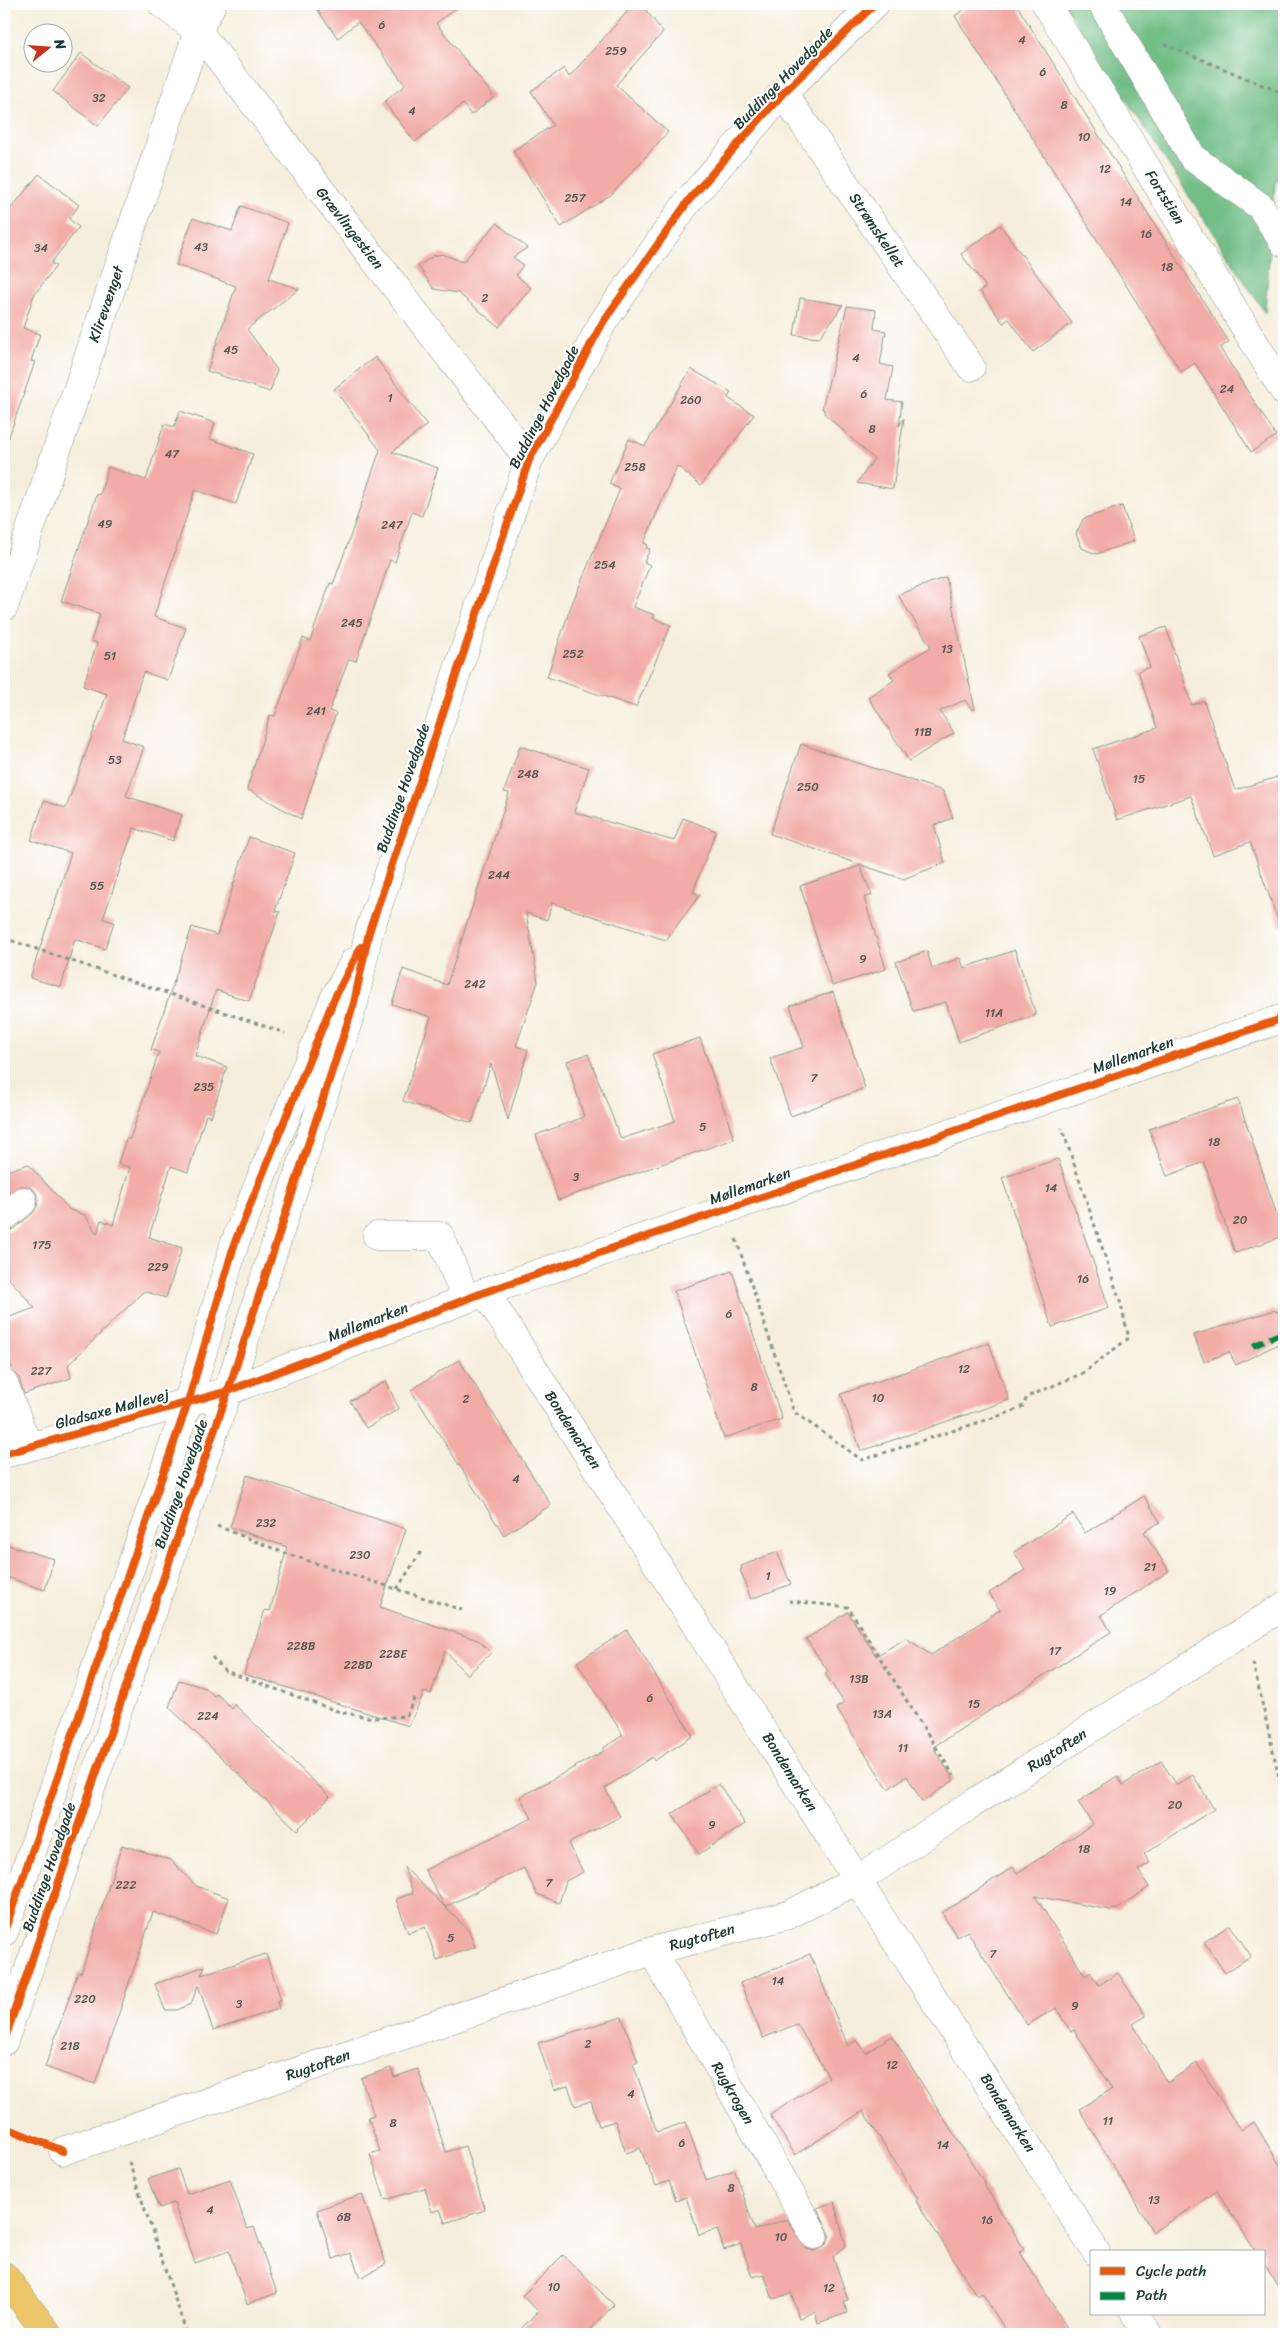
<svg xmlns="http://www.w3.org/2000/svg" width="1288" height="2338" font-family="Sriracha,sans-serif">
	<style>
		.forest { fill: #72be87; stroke: #487e5e }
		.building { fill: #f2aba6 }
		.lines { fill: none; stroke-linecap: round; stroke-linejoin: round }
		.minor-casing { stroke: #8a9688; stroke-width: 29 }
		.highway-casing { stroke: #8a9688; stroke-width: 29 }
		.path { stroke: #8a9688; stroke-width: 3; stroke-dasharray: 4 4; stroke-linecap: butt }
		.minor { stroke: #fff; stroke-width: 28 }
		.highway { stroke: #ecc669; stroke-width: 28 }
		.quiet { stroke: #00873e; stroke-width: 6; stroke-dasharray: 12 6; stroke-linecap: butt }
		.cycleway-casing { stroke: #fff; stroke-width: 11 }
		.cycleway { stroke: #e8590c; stroke-width: 8 }
		.labels { text-anchor: middle; stroke-width: 4.5; stroke-linejoin: round; paint-order: stroke }
		.number-label { font-size: 12px; fill: #545850 }
		.street-label { font-size: 15px; fill: #1f3d34; stroke: #fff }
	</style>
	<rect width="100%" height="100%" fill="#fff"/>
	<filter id="ink" filterUnits="userSpaceOnUse"><feTurbulence type="fractalNoise" baseFrequency=".02" numOctaves="2"/><feDisplacementMap in="SourceGraphic" scale="10" xChannelSelector="R" yChannelSelector="G"/><feConvolveMatrix kernelMatrix="1 2 1 2 8 2 1 2 1" color-interpolation-filters="sRGB"/></filter>
	<filter id="wash" filterUnits="userSpaceOnUse"><feTurbulence type="fractalNoise" baseFrequency=".0096" numOctaves="4" result="noise"/><feDisplacementMap in="SourceGraphic" scale="20" xChannelSelector="R" yChannelSelector="G"/><feGaussianBlur stdDeviation="1.12" result="paint"/><feColorMatrix in="noise" values="0 0 0 0 0 0 0 0 0 0 0 0 0 0 0 0 0 1.4 0 .05"/><feComposite in="paint" operator="in"/></filter>
	<g filter="url(#wash)">
		<rect width="100%" height="100%" fill="#f6eedd"/>
		<!-- forest -->
		<path class="forest" d="M1064,4h220v162h-2l-7,19 -10,128z"/>
		<g id="blocks">
			<!-- building -->
			<path class="building" d="M313,4h149l-26,19 58,74 -23,18 -8,-11 -48,38 -31,-40 21,-17 -47,-63 -20,16z
				M634,4h7l22,28 -47,53 52,47 -56,62 -51,33 -48,-76 40,-26 -22,-34 33,-23 5,9z
				M972,4h44l213,338 -9,6 56,88 -25,16 -56,-89 -14,9 -226,-356z
				M81,53l47,35 -30,38 -45,-35z
				M39,174l40,31 -10,14 10,8 -28,36 5,3 -22,29 -11,33 17,6 -9,27 4,1 -27,77 -4,-1v-221z
				M241,206l47,17 -19,56 30,10 -52,40 30,41 -7,22 -63,-21 29,-85 -60,-21 17,-47 39,13z
				M497,223l30,25 -14,9 10,8 -7,10 15,13 -32,39 -41,-34 -24,-4 -16,-23 15,-10 9,-2 21,8z
				M1000,225l72,98 -39,29 -24,-33 -6,4 -23,-32 6,-4 -25,-33z
				M800,298l43,7 -24,33 -25,-3z
				M847,306l29,4 -2,19 12,2 -6,33 13,3 -6,33 15,2 -3,24 5,-8 -11,71 -36,-6 17,-24 -50,-46v-4h-2z
				M375,357l52,68 -35,27 46,16 -16,48 -10,-4 -17,50 -5,-2 -34,101 -7,-2 -20,52 7,2 -35,106 -54,-30 23,-74 5,1 28,-78 7,3 20,-58 3,1 14,-38 33,-96 -46,-61z
				M691,369l40,23 -3,6 26,17 -53,70 -24,-19 -33,77 4,2 -2,3 4,1 -6,13 6,3 -17,42 22,8 -2,3 18,7 -35,82 -89,-30 24,-71 49,-117 -11,-5 20,-45 16,7z
				M180,411l35,12 -5,16 43,15 -17,50 -41,-14 -41,127 32,11 -18,52 -25,-8 -21,67 22,8 -18,49 56,19 -9,26 -39,-13 -31,91 11,3 -9,27 -30,-10 -14,48 -31,-9 41,-125 -40,-13 13,-39 22,7 41,-114 -24,-8 14,-43 -6,-2 9,-27 -39,-13 36,-107 3,1 8,-28 38,13 18,-56 10,3z
				M1122,506l12,35 -38,13 -14,-6 -6,-14 7,-15z
				M946,577l29,132 -3,1 -7,-10 -25,11 14,22 -45,28 -41,-64 26,-17 -5,-7 42,-26 -33,-52z
				M1166,627l26,78 12,-4 31,89 49,-15v151h-4l-30,-84 -37,13 -22,-59 -74,24 -24,-71 64,-21 -19,-57 12,-4 -11,-31z
				M801,744l142,47 10,27 -19,7 11,38 -42,16 -133,-45z
				M520,746l69,22 -15,44 100,29 9,-23 33,13 -23,61 7,3 -34,45 -114,-37 -5,17 -21,-7 12,69 -22,64 12,4 -20,70 -17,-56 -19,59 -69,-22 28,-84 -39,-13 11,-35 44,16 62,-192 -5,-1z
				M249,837l46,16 -20,58 5,1 -31,89 -33,-11 -21,66 32,11 -16,50 -5,-2 -18,57 -17,-6 -22,71 33,11 -16,50 -22,-7 -76,74 3,13 -47,16 -5,-16 -6,-7 -9,-27v-25l31,-11 -31,-35v-41l10,-3 19,-16 4,-6 1,-8 -3,-8 -7,-5h-7l-17,11v-25l24,-8 42,46 15,5 12,19 4,-14 12,5 17,-58 -12,-3 8,-25h4l29,-87 -8,-2 41,-123 25,8z
				M860,866l12,29 -8,3 22,71 -54,17 -32,-100z
				M1015,950l21,65 -77,27 -13,-40 -33,9 -17,-49 31,-11 5,17 28,-10 4,10z
				M833,992l32,96 -74,28 -21,-58 34,-11 -14,-41z
				M700,1038l34,101 -176,61 -22,-65 48,-18 -17,-56 21,-7 33,85 54,-18 -23,-67z
				M1238,1099l46,137 -49,17 -31,-91 -37,14 -18,-47z
				M1058,1159l51,149 -57,19 -50,-149z
				M732,1271l50,148 -58,19 -50,-147z
				M1284,1309v32l-48,24 -7,-13 -25,10 -10,-27 81,-25 1,2z
				M989,1343l20,57 -148,51 -20,-57z
				M459,1360l92,145 -47,30 -93,-145z
				M386,1381l13,28 -33,19 -16,-27z
				M247,1475l159,54 -26,78 98,33 13,13 -24,22 -22,-24 -14,43 -7,-2 -15,34 -165,-52 21,-64 5,1 17,-64 -57,-20z
				M1144,1496l16,26 -16,10 25,39 -68,44 10,17 -178,115 21,33 -32,22 -15,-26 -19,13 -52,-81 8,-5 -19,-30 3,-2 -22,-32 42,-27 28,44 30,-18 25,17 69,-45 -11,-17 36,-23 -11,-18 59,-38 12,19z
				M4,1544l50,15 -9,31 -41,-14z
				M777,1552l14,32 -40,15 -11,-29 2,-1 -1,-3z
				M627,1630l66,106 -39,25 -2,-4 -47,31 15,29 -51,26 14,29 -17,9 -7,22 -22,-9 -13,-26 -79,39 24,24 6,16 -38,13 -12,-33 -17,6 -12,-34 17,-6 -9,-26 41,40 -20,-37 107,-52 -12,-21 84,-46 -2,-2 21,-14 -46,-73z
				M179,1680l27,8 8,8 3,-2 15,15 2,-5 96,93 -33,33 -128,-123z
				M1161,1761l16,24 16,-10 21,34 -70,45 6,9 -12,7 11,17 -31,22 -8,1 -75,-14 50,80 5,-4 9,13 19,-12 28,43 -13,8 34,59 30,-20 40,62 4,5 13,-8 30,50v123l-20,-31v-12h-8l-39,-61 -64,41 -74,-123 33,-20 -38,-59 -3,2 -15,-24 -29,17 -60,-94 -10,6 -15,-24 71,-46 4,6 76,-49 -15,-22 39,-26 6,9z
				M719,1784l26,40 -46,30 -27,-40z
				M122,1845l49,15 25,26 33,12 -13,36 -63,-22 -58,172 -50,-17 33,-95 3,1z
				M1230,1925l21,31 -26,17 -21,-31z
				M266,1954l15,46 -4,1 2,8 -66,21 -15,-45 -7,19 -14,6h-12l-10,-26 50,-18 -4,9z
				M810,1954l38,92 9,-6 9,13 26,-17 92,146 -1,1 41,66 -4,3 51,82h-63l-26,-41 -5,3 -61,-95 2,-2 -55,-88 -68,44 -25,-40 59,-38 -32,-53 -34,14 -23,-55z
				M622,2017l16,45 -5,2 24,68 29,-10 20,58 29,-10 20,60 32,-11 19,29 7,3 8,-2 6,-6 3,-8 -13,-27 17,-6 12,44 -13,10 15,44 -4,1 3,12 -29,10 -3,-11 -16,6 -8,-25 -18,6 -9,-25 -12,3 -11,-33 -17,6 -7,-21 -18,6 -13,-38 -10,4 -7,-20 -13,5 -16,-38 -14,5 -11,-32 -16,5 -8,-25 -16,5 -7,-20 -14,4 -16,-47z
				M391,2068l3,9 24,-8 28,83 19,-6 20,64 -40,13 -5,-14 -8,3 -7,-24 -40,12 -15,-46 10,-3 -12,-34 6,-2 -13,-37z
				M178,2169l9,25 43,-15 17,50 7,-2 23,66 -30,11 -18,-53 -34,12 -21,-60 -15,5 -11,-29z
				M362,2194l24,70 -26,14 -9,-25 -18,6 -16,-49z
				M563,2255l51,50 -28,29h-70l22,-23 -16,-15z"/>
		</g>
	</g>
	<g filter="url(#ink)">
		<use href="#blocks" fill-opacity="0" stroke="#8a9688" stroke-width="1"/>
		<g class="lines">
			<!-- minor casing -->
			<g class="minor-casing">
				<path id="minor" d="M162,4l36,27 331,429
					M1046,4l238,387
					M1102,4l91,154 68,49 23,36
					M783,93l188,274
					M4,607l194,-576 14,-27
					M4,1217l19,-16
					M377,1236h63l26,63
					M485,1292l391,618 220,342
					M4,1384l24,62
					M4,1454l224,-63 257,-99 799,-274
					M4,1932l184,-530 47,-160 99,-243 20,-37
					M652,1951l162,284
					M4,2041l224,-650 126,-388 15,-71 160,-472 74,-138 86,-122 94,-107 92,-89
					M63,2151l589,-200 136,-36 70,-35 114,-76 312,-198
					M1135,2314l13,20"/>
			</g>
			<!-- highway casing -->
			<g class="highway-casing">
				<path id="highway" d="M4,2276l44,58"/>
			</g>
			<!-- path -->
			<path class="path" d="M1164,44l120,50
				M4,938l281,95
				M736,1239l58,173 68,48 149,-48 12,-6 4,-9 56,-24 46,-35 -9,-37 -58,-173
				M217,1526l73,29 172,55
				M397,1589l25,-39
				M789,1601l59,6 106,169
				M212,1657l13,14 115,41 33,6 33,-2 9,-19
				M1253,1663l31,136
				M129,2162l58,172"/>
			<!-- minor -->
			<use href="#minor" class="minor"/>
			<!-- highway -->
			<use href="#highway" class="highway"/>
			<!-- quiet -->
			<path class="quiet" d="M1253,1346l31,-14"/>
			<!-- cycleway casing -->
			<g class="cycleway-casing">
				<path id="cycleway" d="M4,1454l224,-63 257,-99 799,-274
					M4,1932l184,-530 47,-160 99,-243 27,-52
					M4,2041l224,-650 126,-388 15,-71 160,-472 74,-138 86,-122 94,-107 92,-89
					M4,2127l59,24"/>
			</g>
			<!-- cycleway -->
			<use href="#cycleway" class="cycleway"/>
		</g>
	</g>
	<g class="labels">
		<!-- number labels -->
		<g class="number-label">
			<text x="382" y="29">6</text>
			<text x="1022" y="44">4</text>
			<text x="616" y="55">259</text>
			<text x="1043" y="76">6</text>
			<text x="99" y="102">32</text>
			<text x="1064" y="109">8</text>
			<text x="412" y="115">4</text>
			<text x="1084" y="141">10</text>
			<text x="1105" y="173">12</text>
			<text x="575" y="202">257</text>
			<text x="1126" y="206">14</text>
			<text x="1146" y="238">16</text>
			<text x="201" y="251">43</text>
			<text x="41" y="252">34</text>
			<text x="1167" y="271">18</text>
			<text x="485" y="302">2</text>
			<text x="231" y="354">45</text>
			<text x="856" y="362">4</text>
			<text x="1227" y="393">24</text>
			<text x="864" y="398">6</text>
			<text x="390" y="402">1</text>
			<text x="691" y="404">260</text>
			<text x="872" y="433">8</text>
			<text x="172" y="458">47</text>
			<text x="635" y="471">258</text>
			<text x="105" y="528">49</text>
			<text x="392" y="529">247</text>
			<text x="605" y="569">254</text>
			<text x="352" y="627">245</text>
			<text x="947" y="653">13</text>
			<text x="573" y="658">252</text>
			<text x="110" y="660">51</text>
			<text x="316" y="715">241</text>
			<text x="923" y="736">11B</text>
			<text x="115" y="764">53</text>
			<text x="528" y="778">248</text>
			<text x="1139" y="783">15</text>
			<text x="808" y="791">250</text>
			<text x="499" y="879">244</text>
			<text x="97" y="890">55</text>
			<text x="863" y="963">9</text>
			<text x="475" y="988">242</text>
			<text x="994" y="1017">11A</text>
			<text x="814" y="1082">7</text>
			<text x="204" y="1091">235</text>
			<text x="703" y="1131">5</text>
			<text x="1214" y="1146">18</text>
			<text x="576" y="1181">3</text>
			<text x="1051" y="1192">14</text>
			<text x="1240" y="1224">20</text>
			<text x="42" y="1249">175</text>
			<text x="158" y="1271">229</text>
			<text x="1083" y="1283">16</text>
			<text x="729" y="1318">6</text>
			<text x="964" y="1373">12</text>
			<text x="41" y="1375">227</text>
			<text x="754" y="1391">8</text>
			<text x="878" y="1402">10</text>
			<text x="466" y="1403">2</text>
			<text x="516" y="1483">4</text>
			<text x="266" y="1527">232</text>
			<text x="360" y="1559">230</text>
			<text x="1150" y="1571">21</text>
			<text x="768" y="1580">1</text>
			<text x="1110" y="1595">19</text>
			<text x="301" y="1650">228B</text>
			<text x="1055" y="1655">17</text>
			<text x="393" y="1658">228E</text>
			<text x="358" y="1669">228D</text>
			<text x="859" y="1683">13B</text>
			<text x="650" y="1702">6</text>
			<text x="974" y="1708">15</text>
			<text x="882" y="1718">13A</text>
			<text x="208" y="1720">224</text>
			<text x="903" y="1752">11</text>
			<text x="1175" y="1809">20</text>
			<text x="712" y="1829">9</text>
			<text x="1084" y="1853">18</text>
			<text x="549" y="1887">7</text>
			<text x="126" y="1889">222</text>
			<text x="451" y="1942">5</text>
			<text x="993" y="1958">7</text>
			<text x="778" y="1985">14</text>
			<text x="85" y="2003">220</text>
			<text x="239" y="2008">3</text>
			<text x="1075" y="2010">9</text>
			<text x="588" y="2048">2</text>
			<text x="70" y="2050">218</text>
			<text x="892" y="2069">12</text>
			<text x="631" y="2098">4</text>
			<text x="1108" y="2125">11</text>
			<text x="393" y="2127">8</text>
			<text x="682" y="2147">6</text>
			<text x="943" y="2149">14</text>
			<text x="731" y="2192">8</text>
			<text x="1154" y="2204">13</text>
			<text x="210" y="2214">4</text>
			<text x="344" y="2221">6B</text>
			<text x="987" y="2224">16</text>
			<text x="781" y="2241">10</text>
			<text x="554" y="2291">10</text>
			<text x="829" y="2292">12</text>
		</g>
		<!-- street labels -->
		<g class="street-label">
			<text transform="translate(783 78) rotate(-46)" y="5">Buddinge Hovedgade</text>
			<text transform="translate(1165 197) rotate(58)" y="5">Fortstien</text>
			<text transform="translate(350 228) rotate(52)" y="5">Grævlingestien</text>
			<text transform="translate(877 230) rotate(56)" y="5">Strømskellet</text>
			<text transform="translate(106 304) rotate(-71)" y="5">Klirevænget</text>
			<text transform="translate(544 407) rotate(-63)" y="5">Buddinge Hovedgade</text>
			<text transform="translate(403 788) rotate(-71)" y="5">Buddinge Hovedgade</text>
			<text transform="translate(1133 1055) rotate(-19)" y="5">Møllemarken</text>
			<text transform="translate(750 1186) rotate(-19)" y="5">Møllemarken</text>
			<text transform="translate(368 1322) rotate(-21)" y="5">Møllemarken</text>
			<text transform="translate(112 1409) rotate(-15)" y="5">Gladsaxe Møllevej</text>
			<text transform="translate(573 1430) rotate(57)" y="5">Bondemarken</text>
			<text transform="translate(181 1484) rotate(-71)" y="5">Buddinge Hovedgade</text>
			<text transform="translate(1057 1750) rotate(-32)" y="5">Rugtoften</text>
			<text transform="translate(790 1772) rotate(58)" y="5">Bondemarken</text>
			<text transform="translate(49 1867) rotate(-71)" y="5">Buddinge Hovedgade</text>
			<text transform="translate(702 1937) rotate(-15)" y="5">Rugtoften</text>
			<text transform="translate(318 2065) rotate(-19)" y="5">Rugtoften</text>
			<text transform="translate(733 2093) rotate(60)" y="5">Rugkrogen</text>
			<text transform="translate(1008 2113) rotate(58)" y="5">Bondemarken</text>
		</g>
	</g>
	<!-- margin -->
	<rect width="1288" height="2338" fill="none" stroke="#fff" stroke-width="20"/>
	<!-- legend -->
	<rect x="1090" y="2250" width="175" height="65" fill="#ffffff" stroke="#a5b1ae"/>
	<rect x="1100" y="2267" width="25" height="8" fill="#e8590c" stroke="#a5b1ae"/>
	<text x="1136" y="2276" font-size="15" fill="#1f3d34">Cycle path</text>
	<rect x="1100" y="2292" width="25" height="8" fill="#00873e" stroke="#a5b1ae"/>
	<text x="1136" y="2300" font-size="15" fill="#1f3d34">Path</text>
	<!-- north arrow -->
	<g transform="translate(48 48) rotate(73)"><circle r="24" fill="#ffffff" stroke="#a5b1ae"/>
	<path d="M0-4L9 19L0 12L-9 19Z" fill="#c8321e"/>
	<text y="-8" font-size="14" font-weight="bold" text-anchor="middle" fill="#1f3d34">N</text>
	</g>
</svg>
